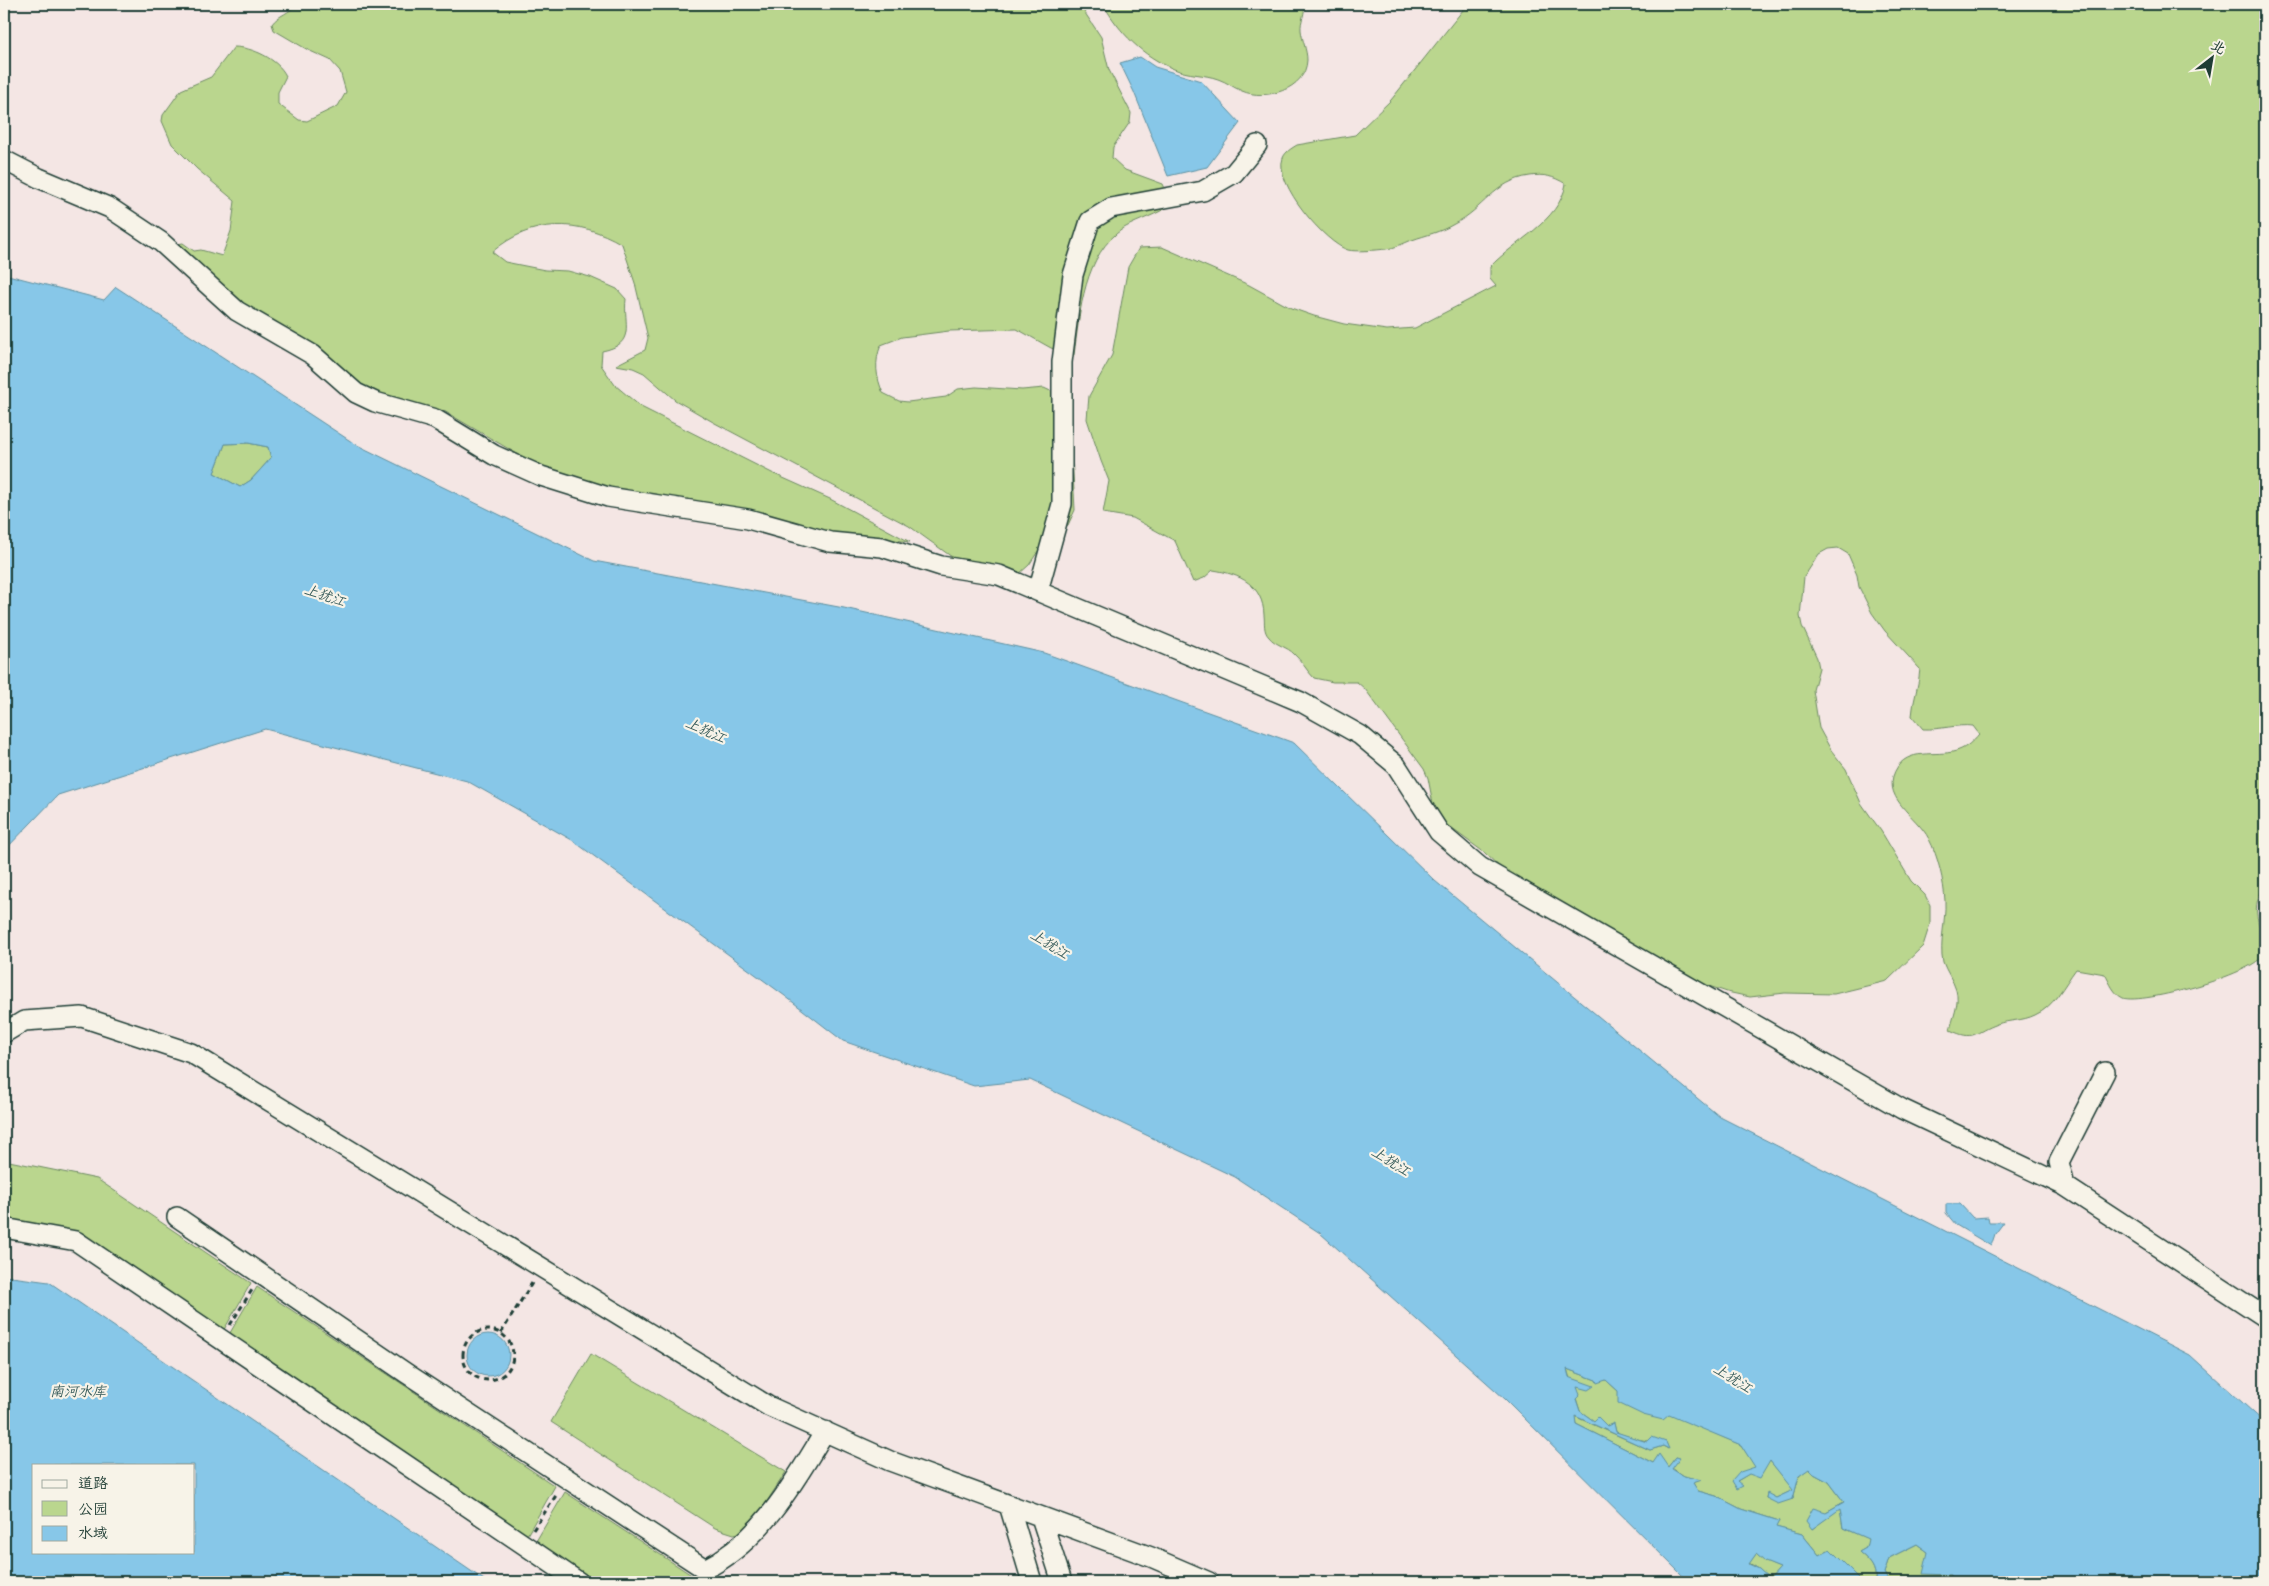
<svg xmlns="http://www.w3.org/2000/svg" width="2269" height="1586" font-family="'Balsamiq Sans','LXGW WenKai TC',sans-serif">
	<style>
		.green { fill: #bad68e; stroke: #6c8a61 }
		.water { fill: #87c7e8; stroke: #5d90a0; fill-rule: evenodd }
		.lines { fill: none; stroke-linecap: round; stroke-linejoin: round }
		.minor-casing { stroke: #1f3d34; stroke-width: 22 }
		.path { stroke: #1f3d34; stroke-width: 3; stroke-dasharray: 5 4; stroke-linecap: butt }
		.minor { stroke: #f7f3e8; stroke-width: 19 }
		.labels { text-anchor: middle; stroke-width: 4.5; stroke-linejoin: round; paint-order: stroke }
		.water-label { font-size: 14px; font-style: italic; fill: #345958; stroke: #f7f3e8 }
	</style>
	<rect width="100%" height="100%" fill="#f4e6e4"/>
	<filter id="ink" filterUnits="userSpaceOnUse"><feTurbulence type="fractalNoise" baseFrequency=".02" numOctaves="2"/><feDisplacementMap in="SourceGraphic" scale="10" xChannelSelector="R" yChannelSelector="G"/><feConvolveMatrix kernelMatrix="1 2 1 2 8 2 1 2 1" color-interpolation-filters="sRGB"/></filter>
	<g filter="url(#ink)">
		<!-- green -->
		<path class="green" d="M296,4h783l22,33 8,33 22,43 -1,9 -17,25 -1,11 13,12 38,14 9,20c-15,11 -32,15 -48,24 -40,26 -44,83 -50,127l-23,-7 -34,-19 -68,2 -47,6 -21,8c-7,17 -5,32 2,48l16,8 9,1 38,-5 12,-8 18,-2 46,3 22,-2 15,7 12,41 4,74 -7,15 -22,14 -17,26 -10,9 -67,-17 -43,-31 -196,-104 -38,-22 -31,-27 -11,-5 -17,-3 29,-15 3,-12 -13,-55 -13,-39c-44,-26 -90,-26 -130,8l13,10 40,8 23,1 22,6 27,12 9,10c-3,25 11,45 -24,52l-1,14 14,20 26,22 131,66 58,26 80,43 -89,-11 -215,-43 -80,-25 -7,-8 -75,-44 -62,-16 -17,-8 -132,-89 -53,-47 -3,-7 6,-1 11,8 7,-1 21,6 9,-25 4,-30 -38,-32 -25,-25 -10,-23 1,-6 18,-25 30,-13 23,-30c18,0 44,12 52,29l-8,16v12l21,16 8,1 31,-15 8,-14 -6,-21 -10,-11 -22,-10 -34,-20 -2,-6c6,-9 19,-11 24,-20z
			M1103,4h201c2,9 -4,17 -3,26 1,10 6,20 6,30 -1,30 -42,41 -65,31 -8,-3 -15,-9 -24,-12 -14,-5 -30,-4 -44,-10 -32,-13 -54,-36 -71,-65z
			M1463,4h802v884c-21,22 4,45 -3,68 -10,18 -119,49 -139,42 -9,-4 -13,-15 -18,-24l-29,-5c-12,16 -22,38 -41,46 -12,6 -26,5 -38,9 -23,8 -22,18 -47,6 3,-13 10,-27 6,-40 -3,-10 -10,-19 -13,-28 -4,-18 3,-42 2,-61 -1,-19 -7,-45 -16,-62 -12,-24 -52,-42 -31,-73 14,-19 42,-8 61,-16 8,-3 14,-9 20,-16l-6,-8c-17,-2 -32,4 -50,3l-11,-13c1,-16 7,-30 8,-47l-35,-38 -13,-18 -13,-26 -2,-12 -9,-21 -10,-6 -10,1 -9,5 -15,23 -4,39 2,10 15,32 2,10 -6,22 6,38 12,22 15,19 15,34 20,28 30,50 14,14 5,10v19l-7,22 -36,35 -53,13 -49,-1 -35,4 -23,-5 -21,-7 -200,-112 -21,-20 -45,-33 -6,-11 -6,-31 -4,-9 -59,-80 -8,-7h-24l-19,-4c-8,-8 -12,-17 -20,-24 -6,-7 -19,-9 -25,-17 -6,-6 -4,-14 -5,-22 -1,-30 -24,-41 -51,-45l-9,8 -11,4 -18,-41 -42,-23 -30,-5 6,-32 -8,-20 -14,-42 2,-23 23,-41 16,-88 11,-19 23,-1 87,38 42,23 23,8 30,8 43,6 28,-2 81,-42 -6,-7v-12c24,-26 69,-45 76,-83 -13,-8 -22,-10 -36,-8 -36,5 -46,33 -76,48 -13,8 -28,11 -42,16 -8,3 -17,8 -26,9 -8,1 -30,3 -38,1 -22,-6 -75,-67 -65,-92 2,-6 9,-10 14,-13l58,-10 36,-35 72,-90z
			M248,443l20,4 3,11 -20,22 -11,7 -26,-14 11,-29z
			M4,1160l93,19 154,104 -29,50 -154,-102 -64,-12z
			M257,1287l298,199 -29,51 -299,-199z
			M591,1354l195,118 -39,60 -13,2 -19,-6 -164,-106z
			M1567,1369l29,11h10l12,11 123,54 15,22 -19,14 33,-20 24,29 -18,8 -9,-4 -1,4 27,1 6,-23 10,-8 5,6 15,8 15,20 -18,10 -14,17 28,-21 3,20 26,11 -3,9 -7,4c11,9 18,16 16,30h-12l-33,-33 -11,6 -17,-21 -27,-7 4,-6 -38,-12 -25,-13 -18,-5 -5,-8 7,-3 -17,-4 -11,-8 7,-10 -3,-1 -8,10 -15,-4 -77,-39 -2,-8 76,34 13,-4 5,3 -2,-7c-19,0 -33,-3 -50,-10l-2,-8 -7,2 -9,-8 -4,3 -14,-10z
			M565,1492l137,90h-106l-61,-39z
			M1917,1544l11,8 27,30h-66l-5,-9 5,-15z
			M1756,1554l10,8 14,6 -10,12 -11,-11 -10,-6z"/>
		<!-- water -->
		<path class="water" d="M1140,57l15,10 46,14 39,42 -33,44 -39,9 -34,-84 -14,-29z
			M4,274l100,26 12,-13 239,157 239,117 250,47 200,45 250,90 141,138 285,236 470,238 75,68v159h-310l-5,-7 -27,-1 5,-22 -11,-8 -28,14 -5,15 5,9h-14c2,-14 -5,-21 -16,-30l7,-4 2,-9 -25,-11 -3,-19 -28,20 -6,-8 7,-13 13,4 18,-10 -15,-20 -15,-8 -5,-5 -10,7 -6,23 -15,5 -12,-6 1,-5 9,5 17,-8 -23,-29 -10,17 -11,-4 -12,7 6,5 -6,3 -5,-8 8,-9 15,-5 -14,-22 -72,-30 -6,5 -20,-5 -25,-12v-12l-12,-11 -9,3 -1,-3 -29,-11 2,8 25,9 -6,4 -11,-3 3,8 -4,4 4,12 14,10 4,-4 9,9 7,-3 2,9 31,10 5,-5 14,5 3,7 -6,-3 -13,4 -75,-34 1,8 77,39 6,-9 9,13 8,-10 4,1 -8,11 11,7 19,4 -9,3 5,8 18,5 25,13 38,12 -3,6 26,7 17,21 11,-6 33,33h-174l-184,-183 -185,-166 -85,-56 -205,-97 -56,6 -131,-45 -58,-45 -213,-156 -105,-59 -202,-52 -207,66 -54,56zM248,443l20,4 3,11 -20,22 -11,7 -26,-14 11,-29zM1756,1554l9,8 15,6 -10,11 -11,-10 -10,-5z
			M1946,1204h14l13,14 15,-1 1,5h15l-9,12 -4,12 -35,-21 -10,-12z
			M4,1276l45,6 438,300h-483zM34,1465h160v87h-160z
			M467 1355a21 21 0 1 1 42 0a21 21 0 1 1-42 0Z"/>
		<g class="lines">
			<!-- minor casing -->
			<g class="minor-casing">
				<path id="minor" d="M4,160l35,18 71,30 51,34 76,69 76,44 43,38 19,9 60,17 59,36 47,21 67,21 140,22 82,23 52,5 59,19 58,9 302,127 59,33 36,30 43,67 41,35 422,242 163,77 200,131
					M1038,591l24,-87v-142l11,-87 17,-54 21,-13 92,-17 31,-18 23,-28
					M4,1033l20,-12 58,-4 109,36 577,353 122,55 261,96 58,25
					M2065,1186l-6,-24 46,-90
					M177,1217l229,156 299,196c56,-28 89,-86 120,-138
					M4,1228l72,13 503,341
					M1009,1505l23,77
					M1041,1517l21,65"/>
			</g>
			<!-- path -->
			<path class="path" d="M230,1325l22,-35
				M463 1355a25 25 0 1 1 50 0a25 25 0 1 1-50 0Z
				M501,1333l31,-50
				M533,1530l24,-36"/>
			<!-- minor -->
			<use href="#minor" class="minor"/>
		</g>
	</g>
	<g class="labels">
		<!-- water labels -->
		<g class="water-label">
			<text transform="translate(325 595) rotate(19)" y="5">上犹江</text>
			<text transform="translate(706 730) rotate(24)" y="5">上犹江</text>
			<text transform="translate(1050 944) rotate(32)" y="5">上犹江</text>
			<text transform="translate(1391 1161) rotate(32)" y="5">上犹江</text>
			<text transform="translate(1733 1378) rotate(32)" y="5">上犹江</text>
			<text x="78" y="1396">南河水库</text>
		</g>
	</g>
	<!-- margin -->
	<rect width="2269" height="1586" fill="none" stroke="#f7f3e8" stroke-width="20"/>
	<rect x="10" y="10" width="2249" height="1566" fill="none" stroke="#1f3d34" stroke-width="2" filter="url(#ink)"/>
	<!-- legend -->
	<rect x="32" y="1464" width="162" height="90" fill="#f7f3e8" stroke="#a1aaa0"/>
	<rect x="42" y="1480" width="25" height="8" fill="#f7f3e8" stroke="#a1aaa0"/>
	<text x="78" y="1488" font-size="15" fill="#1f3d34">道路</text>
	<rect x="42" y="1501" width="25" height="15" fill="#bad68e" stroke="#a1aaa0"/>
	<text x="78" y="1514" font-size="15" fill="#1f3d34">公园</text>
	<rect x="42" y="1526" width="25" height="15" fill="#87c7e8" stroke="#a1aaa0"/>
	<text x="78" y="1538" font-size="15" fill="#1f3d34">水域</text>
	<!-- north arrow -->
	<g transform="translate(2212 58) rotate(31)" stroke="#f7f3e8" stroke-width="4" paint-order="stroke">
	<path d="M0-4L9 19L0 12L-9 19Z" fill="#1f3d34"/>
	<text y="-8" font-size="14" font-weight="bold" text-anchor="middle" fill="#1f3d34">北</text>
	</g>
</svg>
